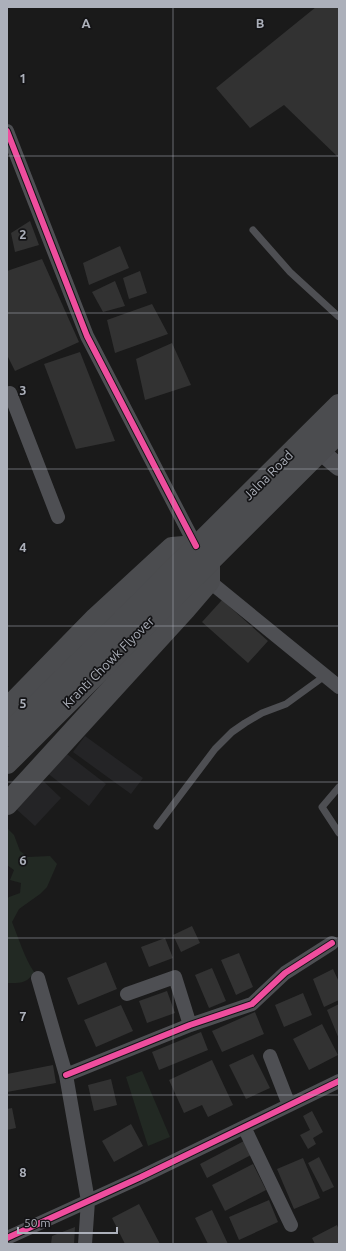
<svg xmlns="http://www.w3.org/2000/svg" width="346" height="1251" font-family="Ubuntu,sans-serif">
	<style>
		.built { fill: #242426 }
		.green { fill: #222923 }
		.building { fill: #323232 }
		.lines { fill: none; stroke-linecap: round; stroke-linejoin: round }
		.service { stroke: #4e4f53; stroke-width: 7 }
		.minor { stroke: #4e4f53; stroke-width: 14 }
		.tertiary { stroke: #4e4f53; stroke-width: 18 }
		.primary { stroke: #4b4c4f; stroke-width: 22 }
		.trunk { stroke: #4b4c4f; stroke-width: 22 }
		.cycleway-casing { stroke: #141416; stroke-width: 8 }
		.cycleway { stroke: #ef4d9e; stroke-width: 6 }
		.grid { fill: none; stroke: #acb0ba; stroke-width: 1; stroke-opacity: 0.55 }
		.labels { text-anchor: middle; stroke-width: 3.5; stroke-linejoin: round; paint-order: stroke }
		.street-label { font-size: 13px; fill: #acb0ba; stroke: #141416 }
		.grid-label { font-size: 13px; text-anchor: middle; font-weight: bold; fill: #acb0ba; stroke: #141416; stroke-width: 3.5; stroke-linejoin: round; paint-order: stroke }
	</style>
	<rect width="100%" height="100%" fill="#1a1a1a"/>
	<!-- built -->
	<path class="built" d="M85,736l58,42 -12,16 -58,-42z
		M63,751l43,33 -17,22 -43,-34z
		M40,778l21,20 -26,28 -21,-19z"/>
	<!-- green -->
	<path class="green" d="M8,829l6,6 6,16 8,6 22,-1 7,8 -10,23 -7,7 -21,15 -7,13c7,17 12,35 22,50 -7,12 -14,11 -27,11v-84l2,-2 11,-4 1,-10 -11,-3 4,-10 -7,-5z
		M142,1071l28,66 -22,9 -22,-69z"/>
	<!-- building -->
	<path class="building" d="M316,7h23v151l-55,-53 -34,23 -34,-40z
		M30,221l9,24 -24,7 -4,-19z
		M120,246l9,22 -40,17 -6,-22z
		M42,259l37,83 -64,29 -8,-16v-84z
		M140,271l7,22 -18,6 -6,-21z
		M115,281l10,25 -22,6 -11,-20z
		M152,304l16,30 -53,19 -8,-33z
		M172,343l19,42 -46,15 -9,-41z
		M80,352l35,89 -39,8 -32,-85z
		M222,600l46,41 -20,22 -46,-41z
		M192,926l8,17 -19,9 -8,-17z
		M165,938l8,20 -24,9 -8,-20z
		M239,953l14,34 -17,8 -15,-35z
		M106,962l11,27 -39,16 -11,-27z
		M212,968l14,33 -17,7 -14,-33z
		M333,969l6,13v18l-15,7 -11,-28z
		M167,991l8,22 -28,10 -8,-22z
		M303,993l9,22 -28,12 -9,-22z
		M339,1004v35l-12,-29z
		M121,1005l12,26 -37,16 -12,-27z
		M255,1012l9,22 -42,18 -10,-21z
		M322,1024l16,31 -29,15 -16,-31z
		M201,1032l7,18 -49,20 -7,-18z
		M253,1054l17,34 -24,11 -17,-34z
		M212,1060l21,45 -25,12 -6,-12 -18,8 -15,-33z
		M53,1065l3,18 -49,9v-18z
		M111,1079l6,26 -23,6 -6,-26z
		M12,1108l4,20 -9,2v-21z
		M312,1111l11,21 -10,6 3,6 -8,5 -8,-14 10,-5 -7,-14z
		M131,1124l12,22 -29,16 -12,-21z
		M244,1141l7,14 -44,23 -7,-14z
		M319,1157l15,30 -11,5 -15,-29z
		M303,1158l17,40 -26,11 -17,-40z
		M253,1164l13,26 -41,21 -13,-26z
		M269,1200l9,22 -39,18 -10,-23z
		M139,1204l21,40h-35l-13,-26z
		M212,1210l16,34h-20l-13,-26z
		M337,1225l2,5v14h-24l-3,-6z
		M75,1227l-1,17h-23l1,-8z"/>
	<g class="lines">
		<!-- service -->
		<path class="service" d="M253,230l37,42 49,45
			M339,787l-17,20 17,26
			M157,826l58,-77 17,-17 13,-9 17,-10 24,-9 40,-29"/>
		<!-- minor -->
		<path class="minor" d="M7,131l80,205 109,210
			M7,394l3,-1 48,124
			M209,581l130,106
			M38,978l28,97 22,126 -3,43
			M127,994l48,-17 15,48
			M270,1056l19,49
			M66,1075l124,-50 62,-21 33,-31 47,-30
			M244,1127l47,98
			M7,1238l134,-61 198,-96"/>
		<!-- tertiary -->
		<path class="tertiary" d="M320,451l19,16"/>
		<!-- primary -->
		<path class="primary" d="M7,709l89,-91 76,-70 24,-2
			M7,804l178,-195 24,-28v-20"/>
		<!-- trunk -->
		<path class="trunk" d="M7,735l332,-330
			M7,763l332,-331"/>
		<!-- cycleway casing -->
		<g class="cycleway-casing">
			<path id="cycleway" d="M7,131l80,205 109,210
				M66,1075l124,-50 62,-21 33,-31 47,-30
				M7,1238l134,-61 198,-96"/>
		</g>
		<!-- cycleway -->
		<use href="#cycleway" class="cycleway"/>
	</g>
	<!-- grid -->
	<path class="grid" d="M173,7v1237M7,156h332M7,313h332M7,469h332M7,626h332M7,782h332M7,938h332M7,1095h332"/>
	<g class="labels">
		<!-- street labels -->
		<g class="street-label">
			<text transform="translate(268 475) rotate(-45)" y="5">Jalna Road</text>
			<text transform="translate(108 662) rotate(-45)" y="5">Kranti Chowk Flyover</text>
		</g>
	</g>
	<g class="grid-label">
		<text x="86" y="28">A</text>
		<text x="260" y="28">B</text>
		<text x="23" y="83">1</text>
		<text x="23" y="239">2</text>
		<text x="23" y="395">3</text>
		<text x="23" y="552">4</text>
		<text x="23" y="708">5</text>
		<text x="23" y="865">6</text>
		<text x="23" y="1021">7</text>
		<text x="23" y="1177">8</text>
	</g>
	<!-- border -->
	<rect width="346" height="1251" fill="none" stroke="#acb0ba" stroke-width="16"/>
	<!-- scale -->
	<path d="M18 1227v6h99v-6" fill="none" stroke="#acb0ba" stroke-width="2"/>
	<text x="24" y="1227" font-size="12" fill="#acb0ba" stroke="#141416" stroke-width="3" paint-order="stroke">50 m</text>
</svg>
